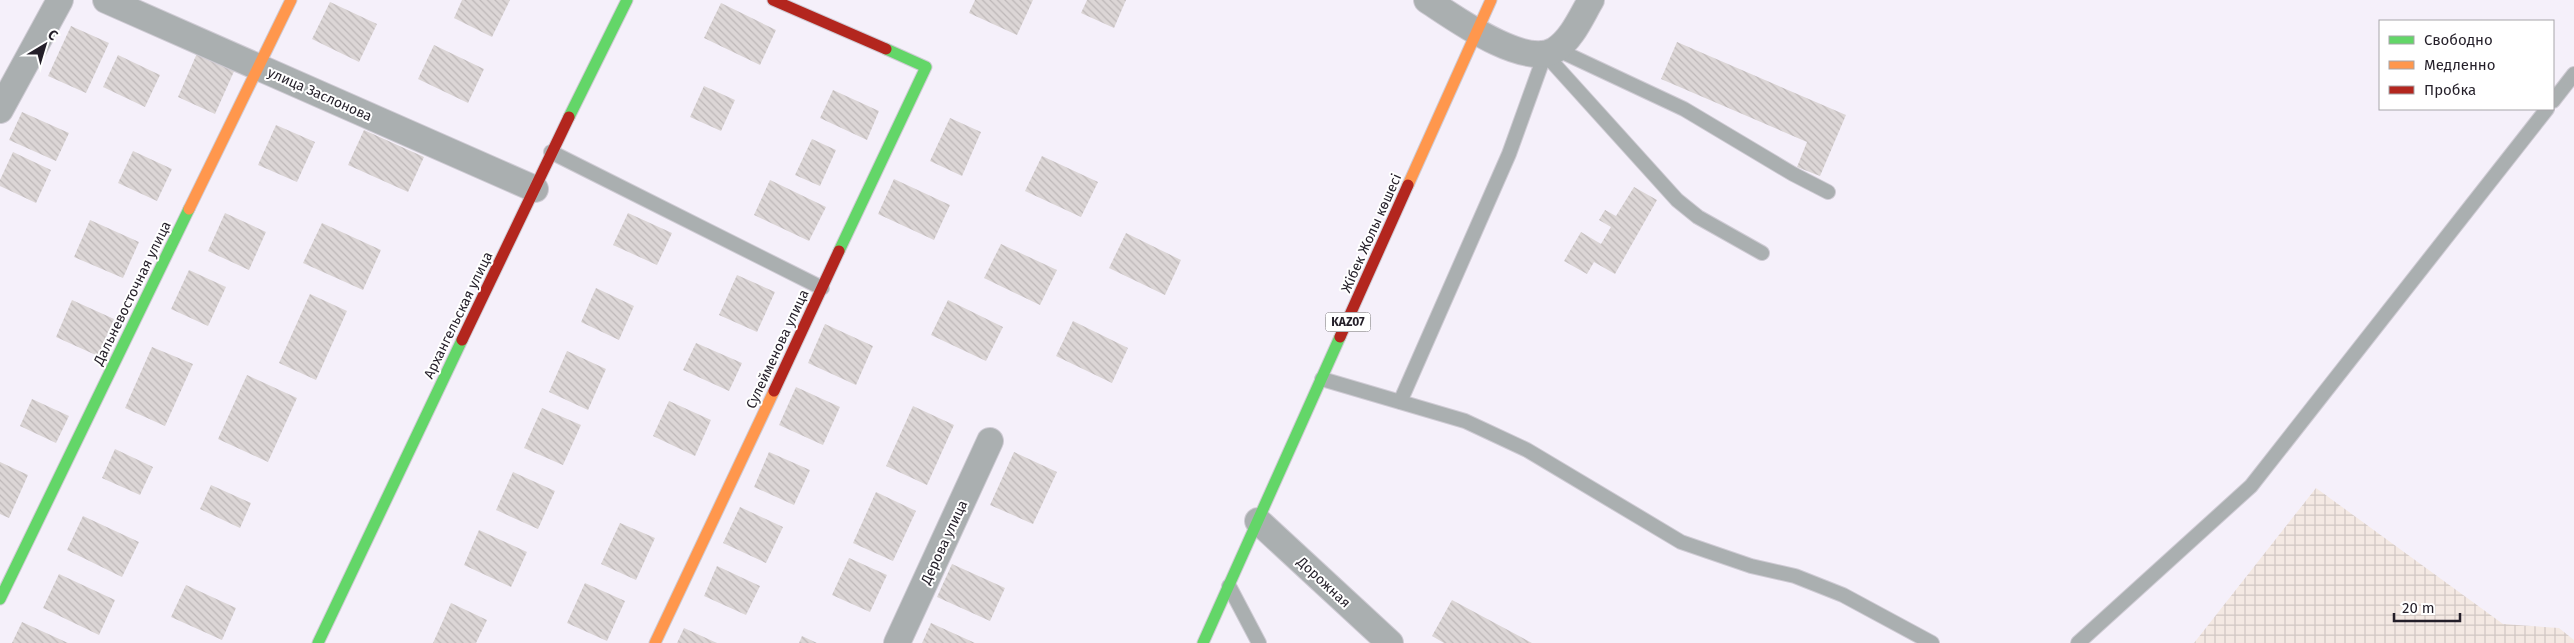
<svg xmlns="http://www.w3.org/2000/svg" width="2574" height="643" font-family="'Fira Sans',sans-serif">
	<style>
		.industrial { fill: url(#industrial-grid) }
		.building { fill: url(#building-back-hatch) }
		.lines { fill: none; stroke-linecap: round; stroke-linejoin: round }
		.lane-casing { stroke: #cfcbd4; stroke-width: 16 }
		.street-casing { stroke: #cfcbd4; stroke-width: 28 }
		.fast-casing { stroke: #cfcbd4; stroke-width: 13 }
		.slow-casing { stroke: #cfcbd4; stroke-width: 13 }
		.jam-casing { stroke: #cfcbd4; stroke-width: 13 }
		.lane { stroke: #aaafb0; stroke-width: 14 }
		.street { stroke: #aaafb0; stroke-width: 26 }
		.fast { stroke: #63d668; stroke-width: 11 }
		.slow { stroke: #ff974d; stroke-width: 11 }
		.jam { stroke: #b3261e; stroke-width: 11 }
		.labels { text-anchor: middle; stroke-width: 4; stroke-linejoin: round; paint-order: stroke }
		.shield { fill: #fff; stroke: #666269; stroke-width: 1 }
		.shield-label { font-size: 12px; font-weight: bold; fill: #241f29 }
		.street-label { font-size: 14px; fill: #241f29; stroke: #fff }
	</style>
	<defs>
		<pattern id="industrial-grid" width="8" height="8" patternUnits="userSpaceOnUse" patternTransform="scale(1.25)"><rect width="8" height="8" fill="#f4e9e3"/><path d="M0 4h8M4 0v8" fill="none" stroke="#d1c7c3"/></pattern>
		<pattern id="building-back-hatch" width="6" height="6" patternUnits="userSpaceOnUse" patternTransform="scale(1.25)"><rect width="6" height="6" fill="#dcd6d6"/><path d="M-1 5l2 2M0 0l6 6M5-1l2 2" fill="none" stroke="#bdb7b8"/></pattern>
	</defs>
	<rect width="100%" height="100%" fill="#f5f0fa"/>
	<!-- industrial -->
	<path class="industrial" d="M2316,488l187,136 56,4 15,12v3h-380z"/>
	<!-- building -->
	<path class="building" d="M462,0h48l-18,37 -38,-19z
		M975,0h58l-16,35 -48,-22z
		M1087,0h39l-12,28 -33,-15z
		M330,2l47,22 -18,38 -47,-23z
		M721,3l55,27 -16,35 -56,-27z
		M71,26l38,17 -23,50 -38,-17z
		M1677,42l169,73 -26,61 -23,-9 10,-25 -146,-63z
		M434,45l50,24 -16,34 -50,-24z
		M198,51l38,16 -21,47 -37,-17z
		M118,55l42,20 -15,32 -42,-20z
		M704,86l31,14 -14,31 -31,-14z
		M833,90l46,21 -12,29 -47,-22z
		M22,112l47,21 -13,28 -47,-21z
		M950,118l31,14 -19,44 -32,-15z
		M276,125l39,17 -18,40 -39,-17z
		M364,130l60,27 -16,35 -60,-27z
		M812,139l24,11 -16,36 -25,-11z
		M133,151l39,18 -15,32 -39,-18z
		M13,152l38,18 -15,33 -36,-17v-6z
		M1042,156l56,26 -17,35 -56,-26z
		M894,179l56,26 -16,35 -56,-26z
		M770,180l56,27 -17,34 -55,-26z
		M1634,187l23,13 -42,74 -21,-12 -7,12 -23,-13 17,-29 20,12 10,-17 -12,-7 6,-10 11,6z
		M225,213l41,19 -17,38 -41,-19z
		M628,213l44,20 -15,32 -44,-20z
		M90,220l49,22 -16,36 -49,-21z
		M322,223l59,27 -18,40 -60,-27z
		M1126,233l55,27 -16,35 -56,-27z
		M1001,244l56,26 -17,35 -56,-27z
		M189,270l37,17 -18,39 -37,-17z
		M737,275l38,17 -18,40 -38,-17z
		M596,288l38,18 -15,34 -38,-18z
		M310,294l37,17 -31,69 -37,-17z
		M72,300l42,19 -16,37 -42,-19z
		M948,300l55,27 -17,34 -55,-26z
		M1073,321l55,27 -16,35 -56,-27z
		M825,324l48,22 -17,39 -48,-22z
		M696,343l46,20 -13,28 -46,-21z
		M152,347l41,17 -28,62 -40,-18z
		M567,351l39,18 -18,41 -39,-18z
		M247,375l50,23 -29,64 -50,-23z
		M796,387l44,20 -17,38 -44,-20z
		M32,399l37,17 -13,27 -36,-17z
		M669,401l42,19 -16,36 -42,-20z
		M913,406l41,19 -27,60 -41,-19z
		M542,408l39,17 -18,40 -39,-17z
		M115,449l38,18 -13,28 -38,-17z
		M769,452l41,18 -16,35 -40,-18z
		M1014,452l43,20 -24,52 -43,-19z
		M0,462l28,13 -19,43 -9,-4z
		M513,472l42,19 -17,38 -42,-19z
		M211,485l40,18 -11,25 -40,-19z
		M876,492l40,19 -23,50 -40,-18z
		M740,507l43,20 -17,36 -43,-20z
		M83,516l56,26 -17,35 -55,-27z
		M620,523l35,15 -19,42 -35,-16z
		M479,530l48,22 -16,35 -47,-22z
		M849,558l38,17 -17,37 -38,-17z
		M952,564l53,24 -15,33 -53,-24z
		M717,566l43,20 -14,29 -42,-19z
		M59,574l56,26 -16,35 -56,-27z
		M585,583l40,18 -18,40 -40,-18z
		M186,585l50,23 -14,32 -51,-23z
		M1452,600l80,43h-88l-12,-7z
		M451,603l36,17 -11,23h-43z
		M22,622l46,21h-56z
		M931,623l44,20h-53z
		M684,628l33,15h-40z
		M802,636l15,7h-18z"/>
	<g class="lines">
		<!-- lane casing -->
		<g class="lane-casing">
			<path id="lane" d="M1556,49l128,60 109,65 35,18
				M2553,101l21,-27
				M551,152l271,136
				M1322,379l143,42 62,29 154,92 70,24 44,10 48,19 89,48
				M1400,402l109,-248 36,-100 132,146 21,17 64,36
				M1229,586l30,57
				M2078,643l173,-157 296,-377"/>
		</g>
		<!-- street casing -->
		<g class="street-casing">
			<path id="street" d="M106,0l429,189
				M1427,0c26,17 97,69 128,50 17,-11 26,-33 36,-50
				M0,110l60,-110
				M1258,521l132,122
				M897,643l93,-202"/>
		</g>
		<!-- fast casing -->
		<g class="fast-casing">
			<path id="fast" d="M569,117l58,-117
				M839,251l87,-184 -40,-18
				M0,599l189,-390
				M318,643l144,-303
				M1203,643l137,-306"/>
		</g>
		<!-- slow casing -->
		<g class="slow-casing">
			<path id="slow" d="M1408,185l83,-185
				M189,209l102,-209
				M655,643l119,-252"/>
		</g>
		<!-- jam casing -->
		<g class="jam-casing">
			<path id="jam" d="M773,0l113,49
				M1340,337l68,-152
				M462,340l107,-223
				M774,391l65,-140"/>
		</g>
		<!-- lane -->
		<use href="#lane" class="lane"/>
		<!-- street -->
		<use href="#street" class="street"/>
		<!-- fast -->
		<use href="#fast" class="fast"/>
		<!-- slow -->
		<use href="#slow" class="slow"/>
		<!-- jam -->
		<use href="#jam" class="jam"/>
	</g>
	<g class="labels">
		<!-- shield labels -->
		<rect class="shield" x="1325.5" y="312.5" width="45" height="19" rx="4"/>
		<g class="shield-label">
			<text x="1348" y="326">KAZ07</text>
		</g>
		<!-- street labels -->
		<g class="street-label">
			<text transform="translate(320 94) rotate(24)" y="5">улица Заслонова</text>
			<text transform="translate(1371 233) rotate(-66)" y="5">Жібек Жолы көшесі</text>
			<text transform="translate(132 293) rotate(-64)" y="5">Дальневосточная улица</text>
			<text transform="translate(458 315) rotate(-64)" y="5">Архангельская улица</text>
			<text transform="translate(777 349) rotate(-65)" y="5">Сулейменова улица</text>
			<text transform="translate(944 542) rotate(-65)" y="5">Дерова улица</text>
			<text transform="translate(1324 582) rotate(43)" y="5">Дорожная</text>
		</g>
	</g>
	<!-- legend -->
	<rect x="2379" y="20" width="175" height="90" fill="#ffffff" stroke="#a7a5a9"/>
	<rect x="2389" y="36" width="25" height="8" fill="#63d668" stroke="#a7a5a9"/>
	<text x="2424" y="45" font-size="15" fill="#241f29">Свободно</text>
	<rect x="2389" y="61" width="25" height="8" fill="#ff974d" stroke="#a7a5a9"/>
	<text x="2424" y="70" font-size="15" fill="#241f29">Медленно</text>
	<rect x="2389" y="86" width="25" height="8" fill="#b3261e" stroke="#a7a5a9"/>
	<text x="2424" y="95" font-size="15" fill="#241f29">Пробка</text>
	<!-- north arrow -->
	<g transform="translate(45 45) rotate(38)" stroke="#ffffff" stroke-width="4" paint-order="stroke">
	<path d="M0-4L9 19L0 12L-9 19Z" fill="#241f29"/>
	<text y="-8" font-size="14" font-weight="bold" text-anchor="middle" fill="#241f29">С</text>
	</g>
	<!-- scale -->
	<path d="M2394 613v8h66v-8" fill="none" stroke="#241f29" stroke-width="2.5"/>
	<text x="2402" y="613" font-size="15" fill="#241f29" stroke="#ffffff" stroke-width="4" paint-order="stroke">20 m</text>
</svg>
